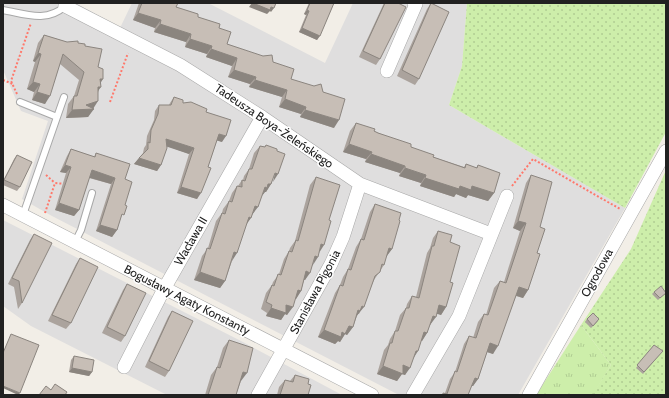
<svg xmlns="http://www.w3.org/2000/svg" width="669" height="398" font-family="Cabin,sans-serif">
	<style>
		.residential { fill: #dfdede }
		.grass { fill: url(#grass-tufts) }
		.garden { fill: url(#garden-dots) }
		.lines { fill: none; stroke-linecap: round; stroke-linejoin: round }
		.lane-casing { stroke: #a8a8a8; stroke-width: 8 }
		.street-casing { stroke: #a8a8a8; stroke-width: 14 }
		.path { stroke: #ff786b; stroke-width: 2; stroke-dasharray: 2 2; stroke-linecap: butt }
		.lane { stroke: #fff; stroke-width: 6 }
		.street { stroke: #fff; stroke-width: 13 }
		.wall { fill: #aba39d }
		.shaded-wall { fill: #8b857f }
		.building { fill: #c7beb6; stroke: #8b857f }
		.labels { text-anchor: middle; stroke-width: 3; stroke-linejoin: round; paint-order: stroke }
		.street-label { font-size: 12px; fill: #212121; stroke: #fff }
	</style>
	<defs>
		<pattern id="grass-tufts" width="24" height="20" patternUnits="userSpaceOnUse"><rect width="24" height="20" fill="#cdeeaa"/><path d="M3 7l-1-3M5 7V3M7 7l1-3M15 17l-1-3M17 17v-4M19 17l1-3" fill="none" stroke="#b0cc92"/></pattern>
		<pattern id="garden-dots" width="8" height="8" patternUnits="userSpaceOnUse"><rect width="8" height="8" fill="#cdeeaa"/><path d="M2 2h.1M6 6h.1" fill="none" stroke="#b0cc92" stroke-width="1.8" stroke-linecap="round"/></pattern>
	</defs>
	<rect width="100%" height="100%" fill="#f2eee7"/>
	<!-- residential -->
	<path class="residential" d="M3,3h73l44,25 12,-25h76l117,60 28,-60h114l-5,63 -13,39 176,103 -107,187h-119l-347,-179 -30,-17 26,-78 -27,-10 -18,-41z
		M3,220l238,121 101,54h-175l-136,-69 -28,-20z"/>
	<!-- grass -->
	<path class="grass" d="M581,325l30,40 -17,28 -2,2h-56z"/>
	<!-- garden -->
	<path class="garden" d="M467,3h199v129l-41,76 -176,-103 13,-39z
		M666,170v225h-74l19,-30 -30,-40 50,-76z"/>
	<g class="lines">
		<!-- lane casing -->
		<g class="lane-casing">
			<path id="lane" d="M3,10c22,4 44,13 62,-4
				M20,102l37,15
				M23,215l41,-118
				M75,242l6,-12 11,-37"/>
		</g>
		<!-- street casing -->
		<g class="street-casing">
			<path id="street" d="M66,3l-1,3 115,59 82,52 98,67 131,50
				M387,71l29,-67 -2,-1
				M3,205l369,190
				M124,367l40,-78 98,-172
				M258,395l73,-131 12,-27 17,-53
				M413,395l46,-79 48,-120
				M529,395l137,-244"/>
		</g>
		<!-- path -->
		<path class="path" d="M3,80l10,4
			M17,94l-6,-13 20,-58
			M110,102l18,-49
			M46,175l9,8
			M512,186l21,-27 87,50
			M45,213l10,-30 11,1"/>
		<!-- lane -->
		<use href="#lane" class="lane"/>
		<!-- street -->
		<use href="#street" class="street"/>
	</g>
	<!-- wall -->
	<path class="wall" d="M139,3h39l-2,4 22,10 21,11 8,16 46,18 18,17 43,49 -34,-11 1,-3 -22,-7 3,-10 -33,-10 1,-3 -22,-7 4,-11 -26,-9 1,-3 -22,-7 1,-5 -32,-10 1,-4 -22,-8z
		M309,3h25l-17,37 -18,-8 7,-17 -2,-1z
		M384,3h14l-18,56 -4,6 -17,-8z
		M431,3l-12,76 -4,6 -18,-9 30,-67z
		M44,35l23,7 11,1 7,3 13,21 3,16 -8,26 -5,8 -22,1 2,-14 6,-8 5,-16 -19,-16 -15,40 -13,-4 2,-8 -7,-3 8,-27 -2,-1 5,-18z
		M174,97l9,6 23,9 16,30 -5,-2 -20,59 -20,-6 12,-39 -22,-8 -6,19 -4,6 -23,-7 5,-6 4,-5 1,-5 2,-3 1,-9 7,-16 1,-9 4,-6h10l1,-2z
		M356,123l77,34 31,10 2,-3 10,4 2,-3 16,28 -6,8 -20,-6 -2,3 -10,-4 -2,3 -34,-11 1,-3 -22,-7 1,-3 -35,-11 1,-3 -23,-7 7,-21z
		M266,145l6,37 -1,2 -5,8h-1l-3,3 -10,20 -6,10 -14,36 -7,20 -5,7 -26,-8 8,-24 6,-8 8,-27 6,-8 1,-4 6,-8 3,-8 5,-7h1l4,-6h1l1,-4 5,-7 5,-16 6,-7 5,1z
		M71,149l23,8 2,-4 29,26 -5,41 -3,10 -5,7 -16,-6 15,-47 -22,-6 -10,32 -5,6 -19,-6 11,-37 -6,-1 7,-16z
		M17,155l3,32 -3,4 -14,-6v-4l11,-22z
		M531,175l9,52 -3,26 -9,37 -5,8 -7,-2 -23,58 -6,-2 -9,27 -5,7h-2l-3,9h-26l1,-2h2l5,-14 5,-7 9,-28 5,-8 4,2 5,-16 6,-8 2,1 8,-27 6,-7 4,1 16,-51 -7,-3 13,-45z
		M316,177l3,75 -14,28h-1l-3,11 -5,8 -1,-1 -8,17 -2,-1 -4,6 -15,-4 1,-3 -6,-4 5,-16 6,-8 1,-3 6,-8 5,-15 5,-8 1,-3 5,-7 15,-56z
		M375,204l17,45 -6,8 -2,8 -10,15 -15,34h-1l-1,2 -4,11 -6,8 -2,-1 -5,8 -2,-1 -3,3 -17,-7 17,-44 5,-8 3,-8 5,-8 8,-22 5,-8 9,-27z
		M438,231l12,11v40l-4,25 -5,8 -4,-2 -7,12 -3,8 -5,8h-1l-16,34 -3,-1 -5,7 -20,-7 7,-24 4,-5 2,-6 5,-8 5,-16 6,-7 1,-4 5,-8 4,1 11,-44 3,-5 3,-10z
		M34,234l-12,69 -4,6 -4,-22 -6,-3 22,-44z
		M80,258l-9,65 -5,6 -18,-8 28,-57z
		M127,284l-2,52 -4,6 -19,-9 21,-43z
		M654,292l12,1 -8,7 -6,-6z
		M172,311l-3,60 -4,6 -20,-10 23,-50z
		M587,319l11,2 -7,7 -6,-6z
		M229,340l12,41 -5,14h-31l6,-20 6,-8 6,-19z
		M654,345l7,8 -18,21 -7,-6z
		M74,356l18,16 -3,4 -20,-4 2,-12z
		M295,375l13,9v11h-31l2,-8 6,-7 5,1z"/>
	<!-- shaded-wall -->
	<path class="shaded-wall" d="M252,3l19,4 3,1 -3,4 -1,-1 -3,3 -18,-7z
		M307,10l2,1 -3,4 -2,-1z
		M138,13l23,7 -6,8 -22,-8z
		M160,24l31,10 -5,8 -32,-10z
		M302,28l18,8 -3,4 -18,-8z
		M190,39l22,7 -5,8 -22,-7z
		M211,49l26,9 -5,8 -26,-9z
		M38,53l3,1 -6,8 -2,-1z
		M234,70l22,7 -6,7 -22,-7z
		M100,79h3l-5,8h3l-6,8z
		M255,80l32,10 -5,7 -33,-10z
		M33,82l7,2 -6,8 -7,-3z
		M37,92l13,4 -5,8 -13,-4z
		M285,99l21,8 -5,7 -22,-7z
		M98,101l-5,8h1l-6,8 -22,1 6,-8z
		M305,110l34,10 -5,8 -34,-11z
		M219,134l7,2 -4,6 -7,-2z
		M166,139l28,9 -5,6 -27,-9z
		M349,144l23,8 -6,7 -23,-7z
		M371,154l34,12 -5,7 -35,-11z
		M139,158l22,7 -4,6 -23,-7z
		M65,165l6,2 -5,6 -6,-1z
		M405,168l21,7 -5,8 -22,-7z
		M92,170l23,8 -4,6 -24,-7z
		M275,173l3,1 -5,8z
		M425,178l35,8h12l22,7 -6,8 -20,-6 -2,3 -10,-4 -2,3 -34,-11z
		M268,184h3l-5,8h-1l-3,4 3,-9z
		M181,187l20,6 -4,6 -20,-6z
		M59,203l20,7 -5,6 -19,-6z
		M255,206l3,1 -6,8z
		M249,217l2,1 -5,7z
		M518,221l8,2 -6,8 -7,-3z
		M100,225l17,5 -5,7 -16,-6z
		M321,244l3,1 -5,8z
		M389,248l3,1 -6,8 -3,-1z
		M234,252l3,1 -5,8z
		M315,256l3,1 -5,8z
		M306,271l4,2 -5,7 -4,-1z
		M200,272l25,9 -5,7 -26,-8z
		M519,287l9,3 -5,8 -9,-3z
		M298,290l3,1 -5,8 -3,-1z
		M286,305l7,2 -6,8 -2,-1 -4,6 -15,-4 5,-8z
		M439,305l7,2 -5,8 -7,-2z
		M362,306l2,1 -9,11h-2z
		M433,316l3,1 -6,8 -3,-1z
		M349,326l4,1 -6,8 -2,-1 -5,8 -2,-1 -3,3 -17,-7 6,-7z
		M424,332l3,1 -5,8 -3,-1z
		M490,343l8,3 -5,8 -9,-3z
		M416,351h2l-5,8z
		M403,365l7,3 -5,7 -3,-1 -5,7 -20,-7 6,-8z
		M72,368l20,4 -3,4 -20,-4z
		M243,372l4,1 -6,8 -3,-1z
		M475,378l3,1 -5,7h-3z
		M3,386l17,7 -2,2 -15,-7z"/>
	<!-- building -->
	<path class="building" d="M142,3h36l-2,4 22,7v3l22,7 -1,4 12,4 -4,12 36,12 9,-1 1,7 21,7 -3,10 23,7 7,-2 2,8 22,7 -6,21 -34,-10 1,-3 -21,-8 2,-9 -32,-10 1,-3 -22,-7 3,-12 -26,-9 1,-3 -22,-7 1,-5 -31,-10 1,-4 -23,-7z
		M253,3h23l-2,5 -3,-1 -1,3z
		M310,3h24l-14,33 -18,-8 7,-17 -2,-1z
		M385,3h13l8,4 -26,52 -17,-8z
		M431,3l18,9 -30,67 -17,-9z
		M44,35l23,7 11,-1v2l7,1v2l17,3 -4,18 5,2v10h-3l1,8h-3v14l-12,4 8,4 -22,1 2,-14h3l7,-24 -21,-18 -13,42 -13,-4 3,-8 -7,-2 8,-28 -3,-1z
		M174,97l9,3v3l8,-1 16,7 -1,3 25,8 -5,16 -7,-2 -11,33 3,1 -10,25 -20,-6 13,-39 -28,-9 1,9 -6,17 -22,-7 9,-9v-7l2,1 1,-13 7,-16 1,-9h12z
		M356,123l19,6 -1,2 4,2 33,11v3l23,8 -1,2 32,11 1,-4 11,4 1,-3 22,8 -6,20 -22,-7 -1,4 -11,-4 -1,3 -34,-11 1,-3 -21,-7v-2l-34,-12 1,-2 -23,-8z
		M266,145l11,4v2l8,3 -7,20 -3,-1 -4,11h-3l-1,4 -2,-1 -7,20 -3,-1 -4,12 -2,-1 -12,36 -3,-1 -9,29 -25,-9 7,-24 3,1 12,-36 3,1 4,-13 3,1 5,-16 5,1v-7l3,1 4,-12h3l8,-23 5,1z
		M71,149l24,8 1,-4 34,11 -5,15 7,3 -7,23 2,1 -3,9 -2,-1 -5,16 -17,-5 15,-47 -23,-8 -13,40 -20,-7 12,-36 -6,-2z
		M17,155l15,7 -12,25 -16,-7z
		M531,175l21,7 -12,45 5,2 -8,24 3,1 -12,36 -9,-3 -21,59 -8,-3 -12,36 -3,-1 -3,7 -4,10h-25v-2l4,1 8,-23 2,1 12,-36 7,2 8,-24 4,1 12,-34 6,2 20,-60 -8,-2z
		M316,177l24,8 -11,35 2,1 -7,24 -3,-1 -3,13 -3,-1 -5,17 -4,-2 -5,20 -3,-1 -5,17 -7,-2v8l-15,-5 1,-3 -6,-3 6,-17 2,1 4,-12 3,1 8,-24 3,1 4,-12 2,1z
		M375,204l26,9 -2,7 1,1 -8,28 -3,-1 -5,17 -2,-1 -2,8 -5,4 -11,31 -2,-1 -2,5 -2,-1 -5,17 -4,-1 -4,8 -3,-2 -1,5 -17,-7 16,-45 3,1 5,-17 3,1 10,-31 3,1z
		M438,231l14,4 -2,7 10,4 -10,36 3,1 -7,24 -7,-2 -3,12 -3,-1 -6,17 -3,-1 -6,19h-2l-6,17 -7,-3v9l-20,-8 7,-23h2l3,-12h3l8,-23h3l3,-12 7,2 13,-52h2z
		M34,234l18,9 -30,60 -3,-22 -7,-3z
		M80,258l18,9 -27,56 -19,-8z
		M127,284l19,9 -21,43 -18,-9z
		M661,286l5,7 -6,5 -6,-6z
		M172,311l21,10 -24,50 -20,-10z
		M593,313l6,6 -6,7 -6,-7z
		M11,334l28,11 -19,48 -17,-7v-33z
		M229,340l24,8 -6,25 -4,-1 -7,23h-28l9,-28 3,1z
		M654,345l9,6 -19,21 -7,-7z
		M74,356l20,4 -2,12 -20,-4z
		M295,375l14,4 -1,5 3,1 -3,10h-28l5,-15 8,2z
		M55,384l12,8 -2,3h-26l7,-9 5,4z"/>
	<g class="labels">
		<!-- street labels -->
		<g class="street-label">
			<text transform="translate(274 126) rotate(34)" y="4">Tadeusza Boya-Żeleńskiego</text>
			<text transform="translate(191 241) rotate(-60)" y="4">Wacława II</text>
			<text transform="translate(597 273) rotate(-61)" y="4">Ogrodowa</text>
			<text transform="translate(315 292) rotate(-62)" y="4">Stanisława Pigonia</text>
			<text transform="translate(187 300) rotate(27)" y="4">Bogusławy Agaty Konstanty</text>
		</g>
	</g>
	<!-- border -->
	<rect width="669" height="398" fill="none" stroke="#212121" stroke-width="8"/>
</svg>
